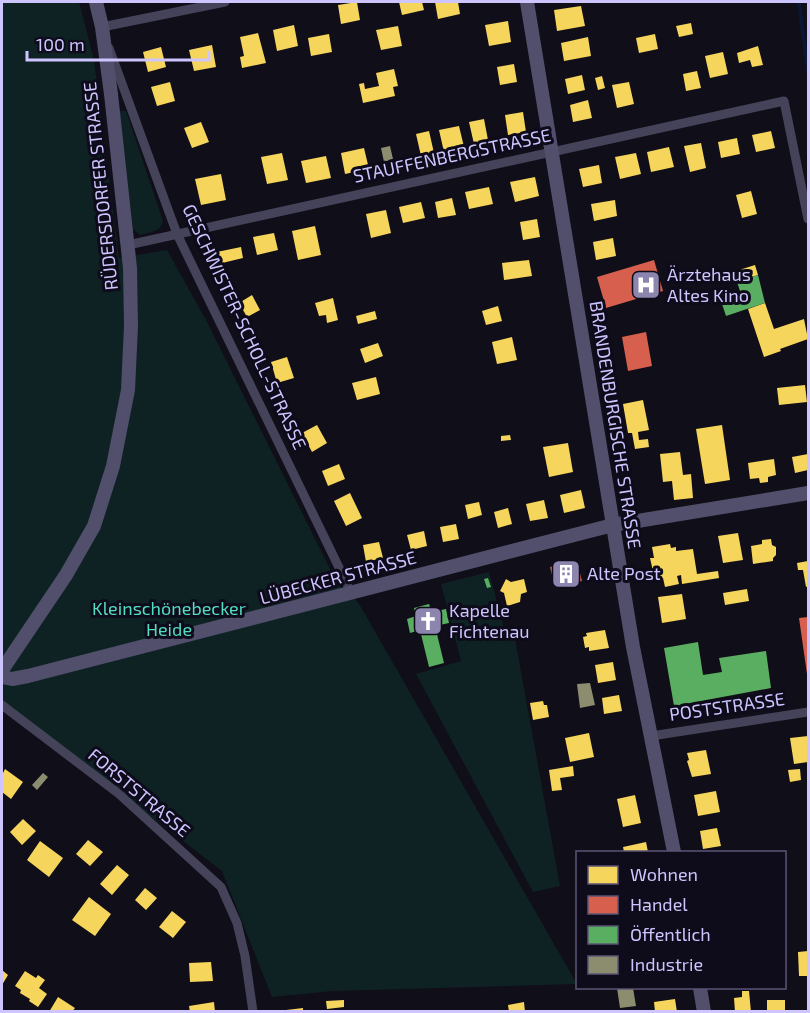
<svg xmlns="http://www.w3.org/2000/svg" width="810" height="1013" font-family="'Exo 2',sans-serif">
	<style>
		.green { fill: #0e2223 }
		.homes { fill: #f6d55c }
		.shops { fill: #d6604d }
		.public { fill: #5aae61 }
		.industry { fill: #8c8c6e }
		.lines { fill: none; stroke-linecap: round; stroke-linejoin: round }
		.stream { stroke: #091634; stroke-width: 4 }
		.street { stroke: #454359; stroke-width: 9 }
		.secondary { stroke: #514f6c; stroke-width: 14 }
		.labels { text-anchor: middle; stroke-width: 6; stroke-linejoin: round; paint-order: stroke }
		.street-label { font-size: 18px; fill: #cec5ff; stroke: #0e0b1b }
		.poi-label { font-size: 18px; fill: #cec5ff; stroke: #0e0b1b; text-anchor: start }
		.park-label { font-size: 18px; fill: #52dec1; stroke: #0e0b1b }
	</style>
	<rect width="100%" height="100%" fill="#100e18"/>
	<!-- green -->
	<path class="green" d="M2,2h77l15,58 25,198 48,-8 39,70 132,265 20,17 219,382 -244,7 -61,6 -50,-126 -220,-169z
		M119,111h7l37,110c-2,11 -13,11 -23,14l-7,-6z
		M489,572l18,68 8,-1 45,247 -27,6 -117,-218 45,-13 -20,-77z"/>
	<!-- homes -->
	<path class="homes" d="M357,2l3,18 -19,4 -3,-19z
		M399,2h23l2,8 -22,5z
		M435,2h23l2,12 -22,5z
		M581,6l4,20 -28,5 -3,-21z
		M508,21l3,21 -22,4 -4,-21z
		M691,23l2,11 -14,3 -3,-11z
		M294,25l4,21 -21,5 -4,-21z
		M398,26l4,20 -21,4 -5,-20z
		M258,33l8,30 -24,5 -2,-11 4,-1 -4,-19z
		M329,34l3,18 -21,4 -3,-18z
		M655,34l3,15 -19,4 -3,-15z
		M588,37l3,19 -27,5 -3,-18z
		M212,45l4,22 -22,4 -5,-21z
		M758,46l5,19 -11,2 -2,-7 -11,3 -2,-10z
		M161,47l5,20 -18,5 -5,-20z
		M723,52l5,22 -18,4 -5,-22z
		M514,64l3,18 -17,3 -3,-18z
		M394,69l4,17 -5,1 2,9 -32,7 -4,-19 5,-1 1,6 14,-3 -3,-13z
		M697,71l4,17 -15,3 -3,-17z
		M582,75l3,15 -17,4 -3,-15z
		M602,76l3,12 -7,2 -3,-12z
		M170,82l5,19 -18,5 -6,-19z
		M629,82l5,22 -17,4 -5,-23z
		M588,100l4,18 -19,4 -3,-17z
		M523,112l3,20 -18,3 -3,-20z
		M484,119l4,21 -14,4 -5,-22z
		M201,122l8,20 -17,6 -8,-20z
		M459,126l5,21 -20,5 -5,-22z
		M429,131l5,22 -13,3 -5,-22z
		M771,131l4,17 -19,4 -4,-17z
		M737,138l3,16 -19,4 -3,-16z
		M701,143l5,25 -16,4 -6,-26z
		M669,147l5,20 -23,5 -4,-20z
		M364,148l5,21 -24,5 -4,-21z
		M282,153l6,27 -21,4 -6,-27z
		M636,153l5,21 -21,5 -5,-22z
		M326,156l5,22 -25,5 -5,-22z
		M599,165l3,18 -19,4 -4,-18z
		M221,174l5,26 -25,5 -6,-26z
		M535,177l4,19 -24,6 -5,-20z
		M489,187l4,17 -24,5 -4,-17z
		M751,191l6,23 -15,4 -6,-23z
		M452,198l4,17 -18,3 -3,-16z
		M615,200l2,16 -23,5 -3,-17z
		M421,202l4,16 -22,5 -4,-16z
		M386,210l5,23 -20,5 -5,-24z
		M537,219l3,18 -17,3 -3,-18z
		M315,226l6,29 -23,5 -6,-29z
		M274,233l4,17 -21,5 -4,-18z
		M613,238l3,18 -20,4 -3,-18z
		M241,247l2,11 -29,7 -2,-12z
		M529,260l3,16 -28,4 -2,-17z
		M755,265l3,10 -21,7 -4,-10z
		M252,295l8,15 -13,7 -8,-14z
		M333,298l5,22 -11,3 -1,-8 -7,1 -4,-13z
		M765,303l9,26 30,-10 4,20 -28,10 1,2 -17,6 -16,-48z
		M498,306l4,15 -16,4 -4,-14z
		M375,311l2,8 -19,5 -2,-8z
		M512,337l5,23 -20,4 -5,-22z
		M378,343l5,13 -18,7 -5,-14z
		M287,357l7,21 -17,5 -6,-21z
		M376,377l4,17 -23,6 -5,-17z
		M805,385l2,17 -28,3 -2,-17z
		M643,400l6,30 -11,2 1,8 9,-1 1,8 -14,2 -3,-16h-4l-5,-29z
		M317,425l10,18 -15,9 -10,-19z
		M722,425l8,55 -25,4 -9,-55z
		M510,435l1,5 -10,1v-5z
		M568,443l5,29 -24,5 -6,-30z
		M680,452l3,23 8,-1 2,24 -19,2 -2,-19 -9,1 -3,-28z
		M808,454v16l-13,3 -3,-16z
		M774,459l2,16 -8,2v5l-8,1 -1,-5 -9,1 -2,-16z
		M339,464l6,15 -17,7 -6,-15z
		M581,490l4,18 -21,5 -4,-18z
		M350,493l12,25 -16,8 -12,-25z
		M544,500l4,18 -18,3 -4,-17z
		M479,502l3,13 -14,4 -3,-14z
		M508,508l4,16 -14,4 -4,-16z
		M456,524l3,15 -16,3 -3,-15z
		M424,531l3,15 -16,4 -4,-15z
		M738,533l5,27 -20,3 -5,-27z
		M771,539l1,6 4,2v8l-3,3v3l-20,3 -2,-18 11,-2v-4z
		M379,542l4,16 -17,4 -3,-17z
		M670,544l1,4 5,-1v4l17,-2 4,25 21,-3 1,7 -37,6 -1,-9 -4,1 2,8 -14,3 -2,-9 -8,2 -5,-22h4l-2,-11z
		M808,561v25l-2,1 -3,-17h-5l-1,-7z
		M506,579l5,3 13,-3 3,13 -6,2 -1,8 -13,4 -3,-13 -4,-2z
		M747,589l2,12 -24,4 -2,-12z
		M682,594l4,25 -24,4 -4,-26z
		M605,630l4,18 -20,3v-4l-4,1 -2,-11 4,-1 -1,-3z
		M613,662l3,18 -18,3 -3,-18z
		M619,695l3,16 -18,3 -2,-16z
		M543,701l1,4h3l2,12 -16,3 -3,-17z
		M589,733l5,24 -24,5 -5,-24z
		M808,736v26l-14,2 -4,-26z
		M706,750l5,24 -19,3 -5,-16 2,-1 -2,-7z
		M573,766l1,10 -14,2 2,12 -10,1 -3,-21z
		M5,769l18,13 -12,17 -9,-7v-17z
		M800,769l1,11 -11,2 -2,-12z
		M716,791l4,21 -22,4 -4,-21z
		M635,795l6,28 -18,4 -6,-28z
		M23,819l13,12 -14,14 -12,-13z
		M717,828l4,18 -18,3 -3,-18z
		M88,840l15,12 -13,14 -14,-12z
		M40,841l23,17 -14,19 -22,-17z
		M646,842l2,10h-24l-1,-5z
		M117,865l12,10 -17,20 -12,-11z
		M145,888l12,10 -11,12 -11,-10z
		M89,897l22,17 -16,22 -23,-16z
		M172,911l14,11 -13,16 -14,-11z
		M808,951v25h-9l-1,-24z
		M211,962l2,19 -23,1 -1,-19z
		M2,970l6,5 -6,10z
		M25,971l11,7 2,-3 7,5 -6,8 8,6 -9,13 -9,-6 1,-2 -10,-6 1,-3 -6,-4z
		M742,991h7l2,21h-16l-1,-14 8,-1z
		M58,997l17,11 -3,4h-23z
		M675,999l2,13h-22l-1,-10z
		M344,1000v7l-17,2 -1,-8z
		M767,1000h18v12h-18z
		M214,1002l1,10h-25l-1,-6z
		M524,1002l1,10h-16l-1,-7z
		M303,1008v4h-17v-2z"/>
	<!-- shops -->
	<path class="shops" d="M654,260l9,31 -57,17 -9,-31z
		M646,332l6,34 -24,5 -6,-34z
		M577,561l5,20 -27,6 -5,-20z
		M808,617v57h-1l-8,-56z"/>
	<!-- public -->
	<path class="public" d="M758,275l7,28 -39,13 -5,-15 20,-7 -4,-12z
		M488,578l3,9 -4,1 -3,-9z
		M429,604l3,8 14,-3 3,14 -14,3 9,37 -15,4 -9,-37 -10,3 -3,-14 9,-3 -2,-8z
		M698,642l5,33 19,-3 -3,-14 47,-7 5,37 -97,18 -10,-58z"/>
	<!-- industry -->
	<path class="industry" d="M390,146l3,13 -9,3 -3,-14z
		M590,683l5,22 -15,3 -3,-24z
		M43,773l5,4 -11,13 -5,-5z
		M617,988h16l3,18 -16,2z"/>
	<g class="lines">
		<!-- stream -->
		<path class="stream" d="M799,2l9,70"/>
		<!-- street -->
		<path class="street" d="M103,32l-1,-5 123,-25
			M109,48l68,186 170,350 3,10
			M128,245l656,-144 24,118
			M2,705l117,89 102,93 16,36 8,33 8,56
			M651,736l157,-24"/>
		<!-- secondary -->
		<path class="secondary" d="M527,2l106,645 41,205
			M2,670l64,-95 28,-49 19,-60 15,-76 3,-64 -1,-58 -19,-174 -9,-67 -6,-25
			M2,677l10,2 16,-3 585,-151 195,-32
			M700,988l4,24"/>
	</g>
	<!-- icons -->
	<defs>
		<g id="hospital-square" transform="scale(1.5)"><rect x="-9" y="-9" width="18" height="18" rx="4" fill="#8c85ae" stroke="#0e0b1b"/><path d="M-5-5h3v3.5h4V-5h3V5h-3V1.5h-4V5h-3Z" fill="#fff"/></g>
		<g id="building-square" transform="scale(1.5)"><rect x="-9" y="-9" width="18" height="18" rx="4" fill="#8c85ae" stroke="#0e0b1b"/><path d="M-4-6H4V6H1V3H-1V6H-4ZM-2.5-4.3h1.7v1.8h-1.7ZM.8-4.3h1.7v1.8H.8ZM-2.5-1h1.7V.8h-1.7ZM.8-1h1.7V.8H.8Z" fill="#fff"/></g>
		<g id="church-square" transform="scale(1.5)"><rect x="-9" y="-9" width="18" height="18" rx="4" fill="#8c85ae" stroke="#0e0b1b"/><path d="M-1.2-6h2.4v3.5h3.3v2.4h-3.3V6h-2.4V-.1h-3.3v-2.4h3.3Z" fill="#fff"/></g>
	</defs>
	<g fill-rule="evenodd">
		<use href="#hospital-square" x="646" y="285"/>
		<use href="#building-square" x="566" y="574"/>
		<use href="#church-square" x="428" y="621"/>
	</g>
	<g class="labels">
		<!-- street labels -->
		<g class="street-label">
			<text transform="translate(452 156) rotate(-12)" y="6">STAUFFENBERGSTRASSE</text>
			<text transform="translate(101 186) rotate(-96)" y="6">RÜDERSDORFER STRASSE</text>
			<text transform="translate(244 327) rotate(65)" y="6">GESCHWISTER-SCHOLL-STRASSE</text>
			<text transform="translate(615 425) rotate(81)" y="6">BRANDENBURGISCHE STRASSE</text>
			<text transform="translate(338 578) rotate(-15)" y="6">LÜBECKER STRASSE</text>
			<text transform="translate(727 707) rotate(-8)" y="6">POSTSTRASSE</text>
			<text transform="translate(139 793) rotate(40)" y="6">FORSTSTRASSE</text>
		</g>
		<!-- poi labels -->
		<g class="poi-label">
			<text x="667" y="281">Ärztehaus<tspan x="667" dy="21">Altes Kino</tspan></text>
			<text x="587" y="580">Alte Post</text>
			<text x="449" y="617">Kapelle<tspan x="449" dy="21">Fichtenau</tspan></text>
		</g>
		<!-- park labels -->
		<g class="park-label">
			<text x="169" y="615">Kleinschönebecker<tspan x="169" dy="21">Heide</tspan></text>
		</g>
	</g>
	<!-- border -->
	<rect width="810" height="1013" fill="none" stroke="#cec5ff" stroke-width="6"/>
	<!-- legend -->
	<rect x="576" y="851" width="210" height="138" fill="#0e0b1b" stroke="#5b5576" stroke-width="1.5"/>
	<rect x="588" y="866" width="30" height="18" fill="#f6d55c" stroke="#5b5576" stroke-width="1.5"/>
	<text x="630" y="881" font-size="18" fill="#cec5ff">Wohnen</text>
	<rect x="588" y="896" width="30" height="18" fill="#d6604d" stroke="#5b5576" stroke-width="1.5"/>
	<text x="630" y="911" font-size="18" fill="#cec5ff">Handel</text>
	<rect x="588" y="926" width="30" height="18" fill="#5aae61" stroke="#5b5576" stroke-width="1.5"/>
	<text x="630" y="941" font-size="18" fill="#cec5ff">Öffentlich</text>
	<rect x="588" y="956" width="30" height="18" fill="#8c8c6e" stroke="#5b5576" stroke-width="1.5"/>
	<text x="630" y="971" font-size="18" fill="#cec5ff">Industrie</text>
	<!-- scale -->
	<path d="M27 51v9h182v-9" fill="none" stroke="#cec5ff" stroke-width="3"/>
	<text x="36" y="51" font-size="18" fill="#cec5ff" stroke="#0e0b1b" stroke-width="4.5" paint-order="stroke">100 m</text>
</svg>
